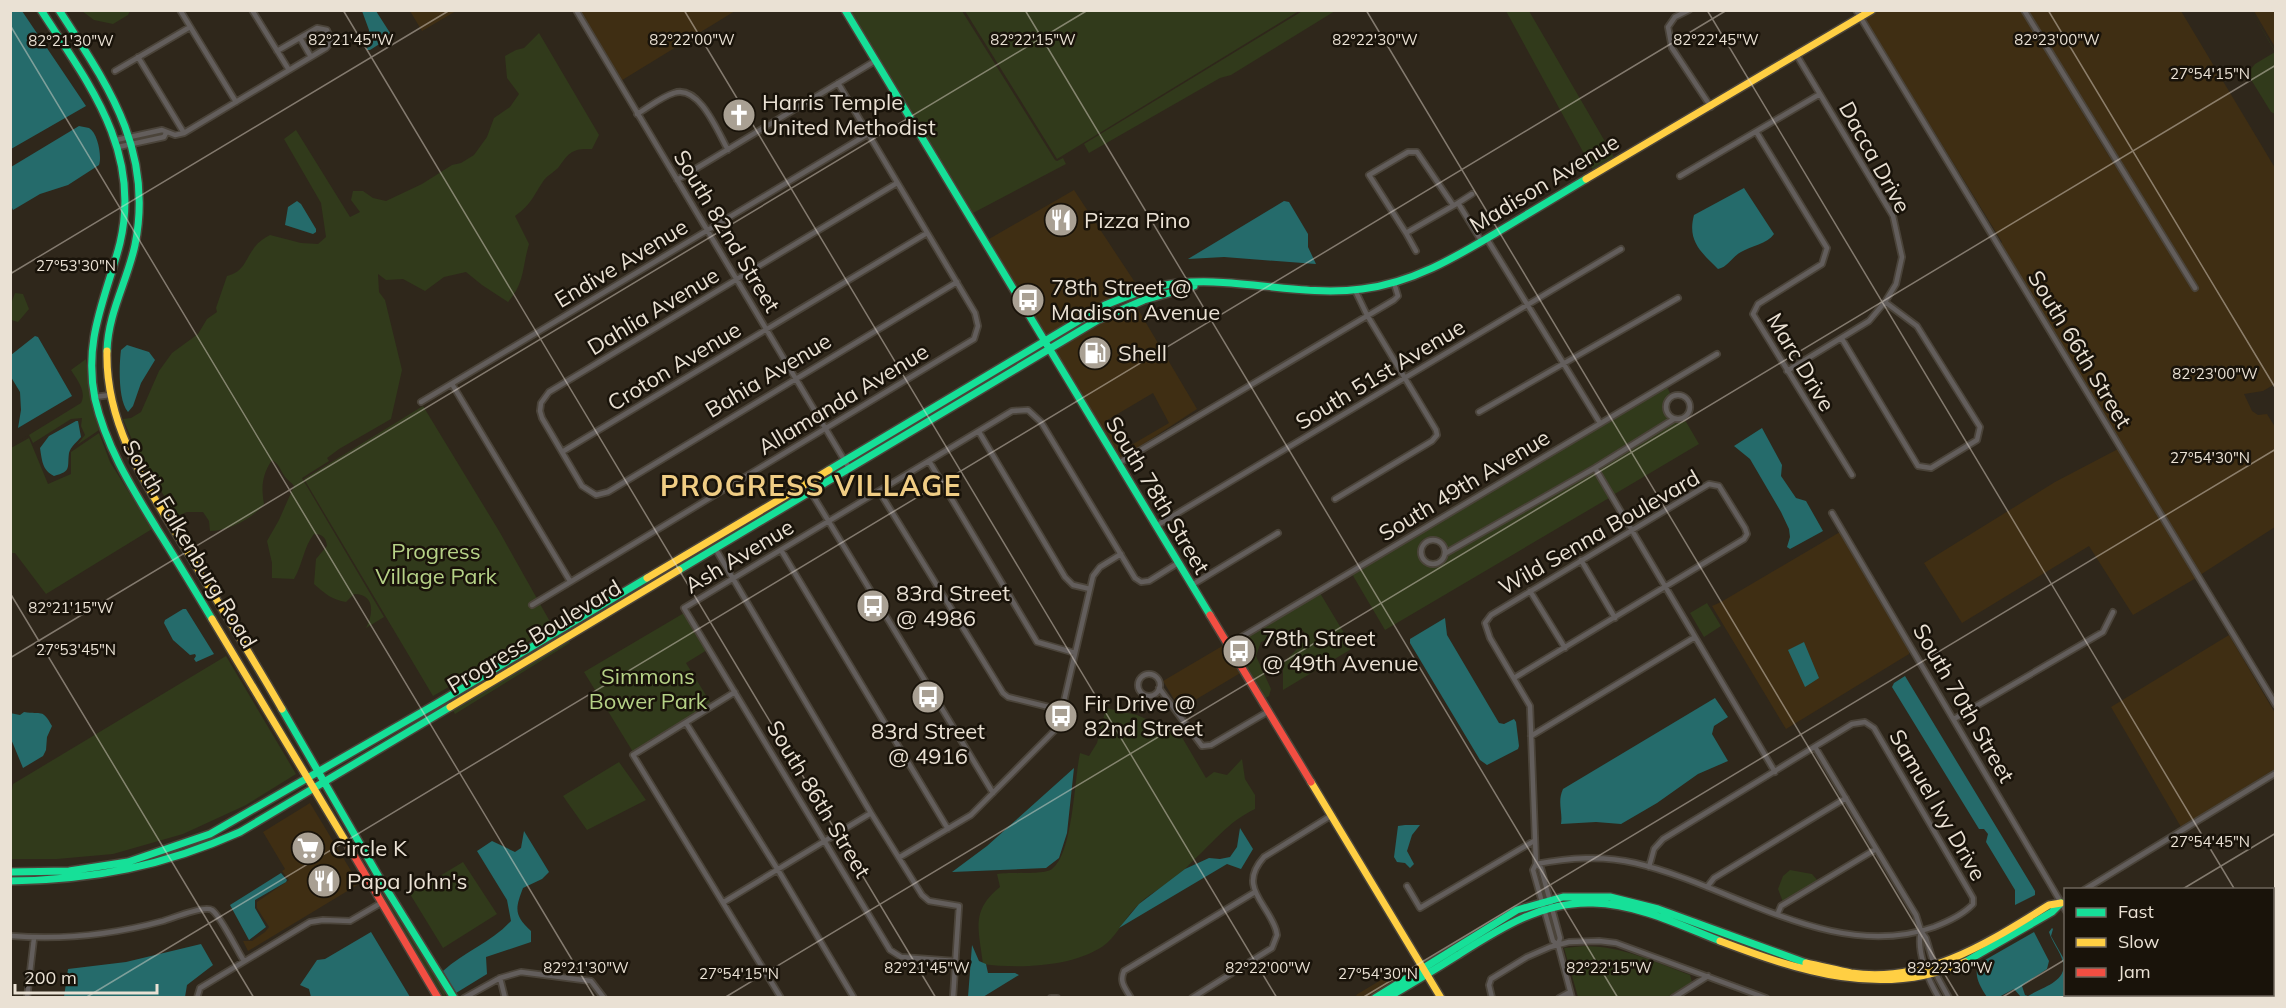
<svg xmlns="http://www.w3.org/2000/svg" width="2286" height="1008" font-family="Mulish,sans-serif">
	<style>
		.built { fill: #3f2e13; fill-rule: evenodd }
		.green { fill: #313a1b }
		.water { fill: #256b6b }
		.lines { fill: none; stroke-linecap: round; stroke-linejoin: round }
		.street-casing { stroke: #4b443a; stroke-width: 8 }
		.fast-casing { stroke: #4b443a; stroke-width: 10 }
		.slow-casing { stroke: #4b443a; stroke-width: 10 }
		.jam-casing { stroke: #4b443a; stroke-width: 10 }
		.street { stroke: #635e5c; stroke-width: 4.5 }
		.fast { stroke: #16e098; stroke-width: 7 }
		.slow { stroke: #ffcf43; stroke-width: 7 }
		.jam { stroke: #f24e42; stroke-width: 7 }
		.ticks { fill: none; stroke: #eae1d4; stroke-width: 1.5; stroke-opacity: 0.45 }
		.labels { text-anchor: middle; stroke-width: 5; stroke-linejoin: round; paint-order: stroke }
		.poi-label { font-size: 22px; fill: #eae1d4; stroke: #19130a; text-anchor: start }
		.street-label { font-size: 22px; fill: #eae1d4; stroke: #19130a }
		.park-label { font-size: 22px; fill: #b6d287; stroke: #19130a }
		.district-label { font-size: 28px; font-weight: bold; letter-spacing: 1.5px; fill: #f0cd84; stroke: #19130a }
		.ticks-label { font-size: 15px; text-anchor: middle; fill: #eae1d4; stroke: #19130a; stroke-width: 5; stroke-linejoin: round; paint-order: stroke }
	</style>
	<rect width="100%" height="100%" fill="#2f271b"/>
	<!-- built -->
	<path class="built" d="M410,11h46l-34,20z
		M576,11h159l-116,71z
		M1877,11h144l81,134 93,146 3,-2 -171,-278h154l94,157v216l-12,7 -19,3 8,17 6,4 9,-1 8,13v100l-75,48 -200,-331 2,-2 -138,-224z
		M2254,11h21v36z
		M1074,190l66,100 -95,48 -56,-99z
		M1136,306l61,103 -78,51 -66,-110 46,-27zM1153,393l16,30 -48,28 -17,-29z
		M2118,449l78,129 -63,37 -44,-69 -127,77 -38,-60 131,-81z
		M1840,532l69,114v8l-123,75 -74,-123 9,-4z
		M2229,635l46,78v56l-94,58 -70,-120z
		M1224,645l18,27 -62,37 -17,-28z
		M310,803l49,81 -111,67 -5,-10h9l13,-9 4,-5 -12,-19v-6l32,-22 -7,-9 3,-2 -22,-37z
		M1406,965l4,6 -40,26h-13l-1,-2z"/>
	<!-- green -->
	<path class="green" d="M1304,10l31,1 -104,64 -11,3 -131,75 -5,-9z
		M2251,10l24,41v63l-4,-2 -21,-34 -1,-7 6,-7 20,-12z
		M82,11h48l-2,4 -15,9 -19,-4z
		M849,11h113l93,149 2,1 6,-3 3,6 -93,49z
		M965,11h334l-242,148z
		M1506,11h23l85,146 -21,13z
		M539,33l60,102 -7,14c-21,-1 -23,4 -34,19 -4,4 -10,7 -14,12 -11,16 -12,24 -29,36l14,28c-7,23 -4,39 -21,58l-26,-17 -16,-13 -22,5 -19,14 -22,-12 -17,1 -8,-6 1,18 6,8 17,70 -11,49 -52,30 -12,9 2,3 -27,17 82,139 -18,11c7,-13 10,-34 -12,-34l-8,8c-14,-2 -22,-9 -32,-18l2,-25 11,-13c-1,-9 -5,-12 -13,-12 -11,14 -11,30 -20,45l-22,-1v-15l-5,-22 12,-21 15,-34c-2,-3 -5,-5 -7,-7 -7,-7 -6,-14 -15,-19 -10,15 -11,27 -8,44 -11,14 -35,27 -54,27l-1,-10 -6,-9h-16l-10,4 -37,-58 -17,-39 8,-1 10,-6 18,-41 13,-18 26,-19 9,-15 10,-7 -1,-4 11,-32c17,-4 18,-16 27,-28 4,-6 10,-10 16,-13l31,8 17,1 8,-7 -5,-34 -37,-64 12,-9 54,87 10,-5 -9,-12 2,-9h10l10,7 13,3 36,-17 30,-19 9,-2 13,-8 13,-18 7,-19 16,-11 9,-13 -12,-16 -2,-22 11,-6 8,-2z
		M15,293l8,1 6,15 -11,13 -7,-2v-16z
		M86,359l5,44 8,27 -22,15 8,-10 -4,-9 1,-8 -11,1 -38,24 -4,-8 -18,11 70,-43c6,-12 -4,-23 -10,-33z
		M1667,387l4,8c-9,6 -9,15 -2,23l-76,47 -146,84c-2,-6 -5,-11 -13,-12 -31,-3 -9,53 14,18l146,-84 15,27 -224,132 -33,-56z
		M423,406l76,125 54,96 -120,69 -129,-217z
		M1685,420l14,24 -86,51 -15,-26 76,-48z
		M99,433l11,29 42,67 -106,65 -31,-41h-4v-105l18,-10 19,46 23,-10v-22z
		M1320,593l33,55 -70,42v-26l23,-25c0,-6 -3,-10 -9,-11l-14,12 -14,-1 -8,3 -5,14 15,33 -2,7 -5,3 -32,-53z
		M1707,603l14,23 -17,11 -14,-24z
		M684,613l23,37 -21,13 26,42 -79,47 -49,-80z
		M568,640l2,3 -115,71 -3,-5z
		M226,656l70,118 -50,31 -63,29 -70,20 -56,5h-46l-1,-57 3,-18z
		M1106,708l31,7 43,19 26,44 8,-6 13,3 15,-16 3,20 10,16v14c-25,12 -37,28 -56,46 -8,7 -15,16 -23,22 -12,10 -26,16 -37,27 -13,12 -20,28 -32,39 -29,24 -88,26 -124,21 -4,-34 -13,-53 17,-77l-3,-13c12,-2 48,1 55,-5 21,-16 22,-88 28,-116l9,3 8,-13z
		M619,762l27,38 -59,30 -24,-34z
		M463,862l34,52 -54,34 -33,-54z
		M1790,870l22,4 6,7 -35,21 -5,-13 5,-13z
		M383,893l60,93 3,11h-2c-21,-34 -43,-67 -64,-102z
		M1584,946c38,0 71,16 106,29l2,7 -25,15h-89l-14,-49z"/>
	<!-- water -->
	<path class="water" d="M11,10l11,1 64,95 -75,43z
		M362,11h14l16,25 -22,14h-3l2,-20z
		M79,126c3,1 7,1 10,2 9,5 13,29 10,37l-31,20 -28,9 -27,16 -2,-4v-39z
		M1744,188l30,46c-7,10 -23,12 -33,18 -9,5 -13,15 -23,17 -17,-17 -31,-28 -24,-54z
		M297,201l4,3 15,25v3l-3,2 -28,-9 3,-18z
		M1284,201l5,1 19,32v13l8,17 -92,-7 -36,2z
		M35,336l3,1 34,59 -54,32 3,-18 -1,-18 -9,-15v-22z
		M127,345l22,7 6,8 -14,23 -8,23 -5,6c-10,-11 -9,-47 -7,-62z
		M76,421h2l3,16c-4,5 -10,9 -12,16 -2,15 3,18 -15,23 -12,-6 -12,-16 -14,-28l9,-12z
		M1762,428l20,37 -1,11 15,22 10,3 17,30 -33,18 -3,-2 3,-10 -1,-8 -8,-17 -31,-53 -16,-13z
		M183,609h3l28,45 -18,8 -2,-3 2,-3 -1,-2 -5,1 -17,-15 -9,-17 1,-3z
		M1445,618l2,17 52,88 5,1 10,-5 2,3 3,24 -1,3 -31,16 -7,-5 -70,-117v-4z
		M1804,642l15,36 -14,9 -17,-37z
		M1905,676l130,215v4l-20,10v-15l-29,-48 2,-8 -4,-5h-5l-87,-142 2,-4z
		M1715,698l13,19 -14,9 -2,8 16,27 -30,13 -41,29 -36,21 -25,-2 -35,2c2,-12 -4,-22 2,-35z
		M24,712c18,3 18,-4 28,14l-5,11 -1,13 -3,6 -20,12 -12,-29 -1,-26 10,2z
		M1074,768l-7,65 -8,25 -13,10 -94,4 35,-26z
		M1405,825h15l-8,10 -5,16 7,13 -4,4 -5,-5 -8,-1 -3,-5 4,-31z
		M1240,828l13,21 -12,20 -14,-5 -108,64 20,-24 46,-35 24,-11 11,1 10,-2 7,-10z
		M524,831l25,41 -7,7 -19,9c-8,21 -9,27 8,43v11l-45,15 1,17 -31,19 -13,-22c21,-19 49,-29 68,-50l-4,-21 -30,-49 15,-10 23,11 6,-4z
		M281,873l6,7 -1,2 -31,18v8l11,19 -17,13 -19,-35z
		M2052,928l1,1 -2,7 14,25 1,33 21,1 2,2h-68l-7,-8 -15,8h-12c-7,-11 -13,-20 -9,-33l56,-32 15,29 -2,8 -23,15 -2,2 3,9 3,1c12,-8 40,-14 35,-34 -3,-11 -11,-20 -14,-30z
		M371,932l39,65h-99l-2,-8 -9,-4 17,-25 8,-1z
		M201,944l12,21 -26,20 -2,12h-121l4,-28 58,-7z
		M972,945l7,16 7,3 2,9h27l4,2 -36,22h-15z"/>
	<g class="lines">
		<!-- street casing -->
		<g class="street-casing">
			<path id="street" d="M180,10l56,92
				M252,10l37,60
				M576,10l273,458
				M1689,10l-14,7 -7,10 4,21 39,59
				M1856,10l420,695
				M2024,10l171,278
				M300,38l11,19
				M138,57l46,76
				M115,71l75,-44
				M637,114c12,-7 24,-17 37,-21 25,-9 44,39 54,57
				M1757,133l70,115 -5,16 -64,40 -5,10 99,161
				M116,140l46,-10 13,5 9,-2 142,-85 5,-6 -4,-12 -10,-2 -40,23
				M118,147l46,-10 2,-4
				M1680,176l140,-82
				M677,180l198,-119
				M897,183l-348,209 -8,11 -1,8 2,7 40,68 14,9 12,-3 349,-210
				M1458,203l14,-9
				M1453,205l-36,-53h-9l-39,23 37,58 52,-30 24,39
				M1406,233l10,18
				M1487,239l113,184
				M1842,339l76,127 13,2 46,-28 3,-13 -63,-101 -32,-24
				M1787,371l82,-50 16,-19 11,-18 6,-27 -9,-41 -97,-162
				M452,384l118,197
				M1666 407a12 12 0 1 1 24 0a12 12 0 1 1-24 0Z
				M95,397l15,-2
				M421,402l447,-268
				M1479,412l199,-114
				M1674,419l-79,49 180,304
				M979,432l86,145 8,8 17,4
				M562,452l365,-219
				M929,461l108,181 38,11
				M1119,463l275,-163 4,-4 -4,-13
				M806,484l187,309
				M879,491l124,202 5,4 53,13
				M1335,499l97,-58 5,-6 -1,-5 -69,-115 -12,-25
				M1832,513l234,398
				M1156,526l465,-277
				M1421 552a12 12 0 1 1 24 0a12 12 0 1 1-24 0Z
				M715,548l156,265 51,82 7,6 30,5 -6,92
				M781,550l167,279
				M1446,553l149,-85
				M1581,560l34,58
				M1192,585l86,-52
				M1530,591l35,57
				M532,605l442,-266 4,-13 -3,-13 -137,-230
				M1228,645l489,-291
				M1138 685a11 11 0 1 1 22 0a11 11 0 1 1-22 0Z
				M1514,678l230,-139 3,-5 -2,-6 -26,-42 -10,-2 -218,131 -6,8 5,15 40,68 6,158 -3,6 20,71 5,4
				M1159,688l43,58 9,-1 58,-34
				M735,692l-102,63 148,243
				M1954,719l149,-87 10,-20
				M686,723l92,147 76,128
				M1531,736l164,-99
				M1815,747l101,168 5,16 5,7 12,40 11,20
				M900,857l71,-42 87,-88 35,-151 7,-9 21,-13
				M1536,864c33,-6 66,-9 99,-1 96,22 198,100 299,64 13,-5 29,-12 39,-23v-6l-4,-7 -95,-163 -9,-6 -13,2 -189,115 -9,10 -5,18
				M1536,864l5,4 19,70 -2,7 14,53
				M1407,886l13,22 114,-67
				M1707,887l7,-9 132,-80
				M2084,890l192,-117
				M724,902l147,-89
				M1778,913l3,-7 95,-57
				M1921,931c-5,20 7,49 18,67
				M12,936c50,4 103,-2 151,-15 10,-3 42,-16 49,-11 8,5 26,42 32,51
				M955,961l-54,-4 -11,-7 -206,-342 328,-197 16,-1 13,12 94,156 6,4 8,-1 29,-18
				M500,978l5,20
				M2116,994l2,4
				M27,998l7,-60
				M197,998l3,-10 110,-66 13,-2 27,1 31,-18
				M464,998l36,-20 21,-6 70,9 13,17
				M1051,998h6
				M1131,998c-6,-10 -12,-16 -7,-27l131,-79
				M1192,998l80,-50 5,-13 -1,-5c-9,-28 -39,-43 -12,-73l68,-42
				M1492,998l-3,-13 2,-6 36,-22 23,-10 19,-5 30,-1 17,2 150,55
				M1559,998l11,-6
				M1673,998l35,-22"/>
		</g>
		<!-- fast casing -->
		<g class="fast-casing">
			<path id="fast" d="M41,10c47,73 101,140 79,233 -14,55 -37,96 -25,156 11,48 37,89 62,130 19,30 37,60 55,90
				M59,10c49,76 95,140 76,235 -8,37 -27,68 -28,106
				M845,10l365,605
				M829,470l276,-165c23,-9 49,-20 74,-22 61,-6 122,14 183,6 50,-6 92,-31 134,-56 30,-18 60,-36 90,-54
				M679,570l419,-250 46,-20 50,-14
				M282,709l97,168 75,121
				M10,872l59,-1 59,-9 82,-28 226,-130 211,-126
				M10,881c83,-1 154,-15 230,-49l210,-125
				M1965,962l87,-50 9,-9
				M1375,998l142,-88 46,-13h47l48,12 148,54
				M1387,998c24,-14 47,-28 71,-43 41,-26 84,-54 135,-52 44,1 87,22 127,38"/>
		</g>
		<!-- slow casing -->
		<g class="slow-casing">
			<path id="slow" d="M1586,179l286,-169
				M107,351c-2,78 44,141 83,205 31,51 62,101 92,153
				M647,578l182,-108
				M212,619l137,228
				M450,707l229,-137
				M1311,782l130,216
				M1720,941c79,30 163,58 245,21
				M1806,963c15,3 30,7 45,10 75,11 138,-31 198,-68l12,-2"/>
		</g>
		<!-- jam casing -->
		<g class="jam-casing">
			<path id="jam" d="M1210,615l101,167
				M349,847l89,151"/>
		</g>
		<!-- street -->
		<use href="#street" class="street"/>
		<!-- fast -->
		<use href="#fast" class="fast"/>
		<!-- slow -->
		<use href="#slow" class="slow"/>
		<!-- jam -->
		<use href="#jam" class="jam"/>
	</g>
	<!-- ticks -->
	<path class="ticks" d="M343,10l593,988M684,10l593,988M1025,10l593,988M1366,10l593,988M1707,10l528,880M2048,10l228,379M10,25l585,973M10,274l440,-264M10,593l244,405M10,658l1078,-648M2181,890l95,-57M2272,952l4,5M85,998l1642,-988M724,998l1552,-933M1362,998l914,-549M2001,998l65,-39"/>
	<!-- icons -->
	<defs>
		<g id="church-disc" transform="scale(1.725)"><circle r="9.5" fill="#a9a093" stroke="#19130a"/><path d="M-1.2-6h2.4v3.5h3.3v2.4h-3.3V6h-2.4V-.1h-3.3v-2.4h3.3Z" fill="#fff"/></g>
		<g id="restaurant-disc" transform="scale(1.725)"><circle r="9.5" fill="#a9a093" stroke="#19130a"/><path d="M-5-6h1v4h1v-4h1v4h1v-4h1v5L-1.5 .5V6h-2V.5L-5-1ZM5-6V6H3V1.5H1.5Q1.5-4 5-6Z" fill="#fff"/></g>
		<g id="bus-disc" transform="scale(1.725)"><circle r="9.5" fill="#a9a093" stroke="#19130a"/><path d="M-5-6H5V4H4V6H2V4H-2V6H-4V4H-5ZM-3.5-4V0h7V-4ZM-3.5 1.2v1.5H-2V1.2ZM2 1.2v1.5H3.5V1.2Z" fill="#fff"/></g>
		<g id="fuel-disc" transform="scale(1.725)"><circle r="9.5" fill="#a9a093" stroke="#19130a"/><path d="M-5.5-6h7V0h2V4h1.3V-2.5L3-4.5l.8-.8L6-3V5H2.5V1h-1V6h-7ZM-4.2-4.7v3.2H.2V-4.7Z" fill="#fff"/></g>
		<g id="supermarket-disc" transform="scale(1.725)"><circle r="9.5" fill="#a9a093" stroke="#19130a"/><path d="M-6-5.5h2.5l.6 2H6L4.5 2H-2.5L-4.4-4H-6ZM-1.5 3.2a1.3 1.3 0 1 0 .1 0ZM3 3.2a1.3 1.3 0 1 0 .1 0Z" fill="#fff"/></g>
	</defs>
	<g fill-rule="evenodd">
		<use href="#church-disc" x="739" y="115"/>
		<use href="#restaurant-disc" x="1061" y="220"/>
		<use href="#bus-disc" x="1028" y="300"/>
		<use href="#fuel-disc" x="1095" y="353"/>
		<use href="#bus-disc" x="873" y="606"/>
		<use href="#bus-disc" x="1239" y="651"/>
		<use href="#bus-disc" x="928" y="697"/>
		<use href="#bus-disc" x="1061" y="716"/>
		<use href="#supermarket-disc" x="308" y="848"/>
		<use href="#restaurant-disc" x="324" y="881"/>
	</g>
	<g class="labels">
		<!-- poi labels -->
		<g class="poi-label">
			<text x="762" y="110">Harris Temple<tspan x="762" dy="25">United Methodist</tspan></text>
			<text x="1084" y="228">Pizza Pino</text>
			<text x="1051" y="295">78th Street @<tspan x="1051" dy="25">Madison Avenue</tspan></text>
			<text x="1118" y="361">Shell</text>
			<text x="896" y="601">83rd Street<tspan x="896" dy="25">@ 4986</tspan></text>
			<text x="1262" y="646">78th Street<tspan x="1262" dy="25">@ 49th Avenue</tspan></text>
			<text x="1084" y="711">Fir Drive @<tspan x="1084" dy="25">82nd Street</tspan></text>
			<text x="928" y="739" text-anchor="middle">83rd Street<tspan x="928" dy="25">@ 4916</tspan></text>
			<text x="331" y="856">Circle K</text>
			<text x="347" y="889">Papa John's</text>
		</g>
		<!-- street labels -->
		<g class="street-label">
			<text transform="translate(1875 157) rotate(61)" y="8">Dacca Drive</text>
			<text transform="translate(1544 183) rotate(-31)" y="8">Madison Avenue</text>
			<text transform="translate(727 231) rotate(59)" y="8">South 82nd Street</text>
			<text transform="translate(621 263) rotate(-31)" y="8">Endive Avenue</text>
			<text transform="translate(653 311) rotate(-31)" y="8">Dahlia Avenue</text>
			<text transform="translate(2080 349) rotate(59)" y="8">South 66th Street</text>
			<text transform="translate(1801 362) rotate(59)" y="8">Marc Drive</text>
			<text transform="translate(674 366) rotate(-31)" y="8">Croton Avenue</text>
			<text transform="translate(1380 374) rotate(-31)" y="8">South 51st Avenue</text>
			<text transform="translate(768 375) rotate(-31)" y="8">Bahia Avenue</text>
			<text transform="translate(843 399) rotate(-31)" y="8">Allamanda Avenue</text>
			<text transform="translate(1464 485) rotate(-31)" y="8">South 49th Avenue</text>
			<text transform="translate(1158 495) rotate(59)" y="8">South 78th Street</text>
			<text transform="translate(1599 532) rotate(-30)" y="8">Wild Senna Boulevard</text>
			<text transform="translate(190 544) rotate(59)" y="8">South Falkenburg Road</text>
			<text transform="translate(739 556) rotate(-31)" y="8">Ash Avenue</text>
			<text transform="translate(534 636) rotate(-31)" y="8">Progress Boulevard</text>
			<text transform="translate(1964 703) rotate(60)" y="8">South 70th Street</text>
			<text transform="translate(819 799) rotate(59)" y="8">South 86th Street</text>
			<text transform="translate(1938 805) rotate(60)" y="8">Samuel Ivy Drive</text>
		</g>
		<!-- park labels -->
		<g class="park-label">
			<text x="436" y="559">Progress<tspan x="436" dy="25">Village Park</tspan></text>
			<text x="648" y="684">Simmons<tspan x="648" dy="25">Bower Park</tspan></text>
		</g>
		<!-- district labels -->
		<g class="district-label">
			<text x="811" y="496">PROGRESS VILLAGE</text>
		</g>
	</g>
	<g class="ticks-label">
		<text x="692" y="45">82°22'00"W</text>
		<text x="1033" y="45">82°22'15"W</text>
		<text x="1375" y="45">82°22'30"W</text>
		<text x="1716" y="45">82°22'45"W</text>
		<text x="2057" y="45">82°23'00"W</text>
		<text x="351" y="45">82°21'45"W</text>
		<text x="71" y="46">82°21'30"W</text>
		<text x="2210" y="79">27°54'15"N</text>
		<text x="76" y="271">27°53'30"N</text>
		<text x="2215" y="379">82°23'00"W</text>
		<text x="2210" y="463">27°54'30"N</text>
		<text x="71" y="613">82°21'15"W</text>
		<text x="76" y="655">27°53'45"N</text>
		<text x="2210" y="847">27°54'45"N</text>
		<text x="586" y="973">82°21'30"W</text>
		<text x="927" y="973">82°21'45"W</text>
		<text x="1268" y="973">82°22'00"W</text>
		<text x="1609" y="973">82°22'15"W</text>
		<text x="1950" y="973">82°22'30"W</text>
		<text x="739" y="979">27°54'15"N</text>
		<text x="1378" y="979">27°54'30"N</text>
	</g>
	<!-- border -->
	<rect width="2286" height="1008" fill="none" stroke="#eae1d4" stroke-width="24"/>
	<!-- legend -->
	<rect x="2064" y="888" width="210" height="108" fill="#19130a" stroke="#6d655b" stroke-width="1.5"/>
	<rect x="2076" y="908" width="30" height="9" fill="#16e098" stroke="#6d655b" stroke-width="1.5"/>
	<text x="2118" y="918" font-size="18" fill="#eae1d4">Fast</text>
	<rect x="2076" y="938" width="30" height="9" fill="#ffcf43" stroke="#6d655b" stroke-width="1.5"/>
	<text x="2118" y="948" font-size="18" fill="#eae1d4">Slow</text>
	<rect x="2076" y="968" width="30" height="9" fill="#f24e42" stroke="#6d655b" stroke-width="1.5"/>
	<text x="2118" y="978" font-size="18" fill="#eae1d4">Jam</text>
	<!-- scale -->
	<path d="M15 984v9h142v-9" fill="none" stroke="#eae1d4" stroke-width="3"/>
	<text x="24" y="984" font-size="18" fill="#eae1d4" stroke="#19130a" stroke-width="4.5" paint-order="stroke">200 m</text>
</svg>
